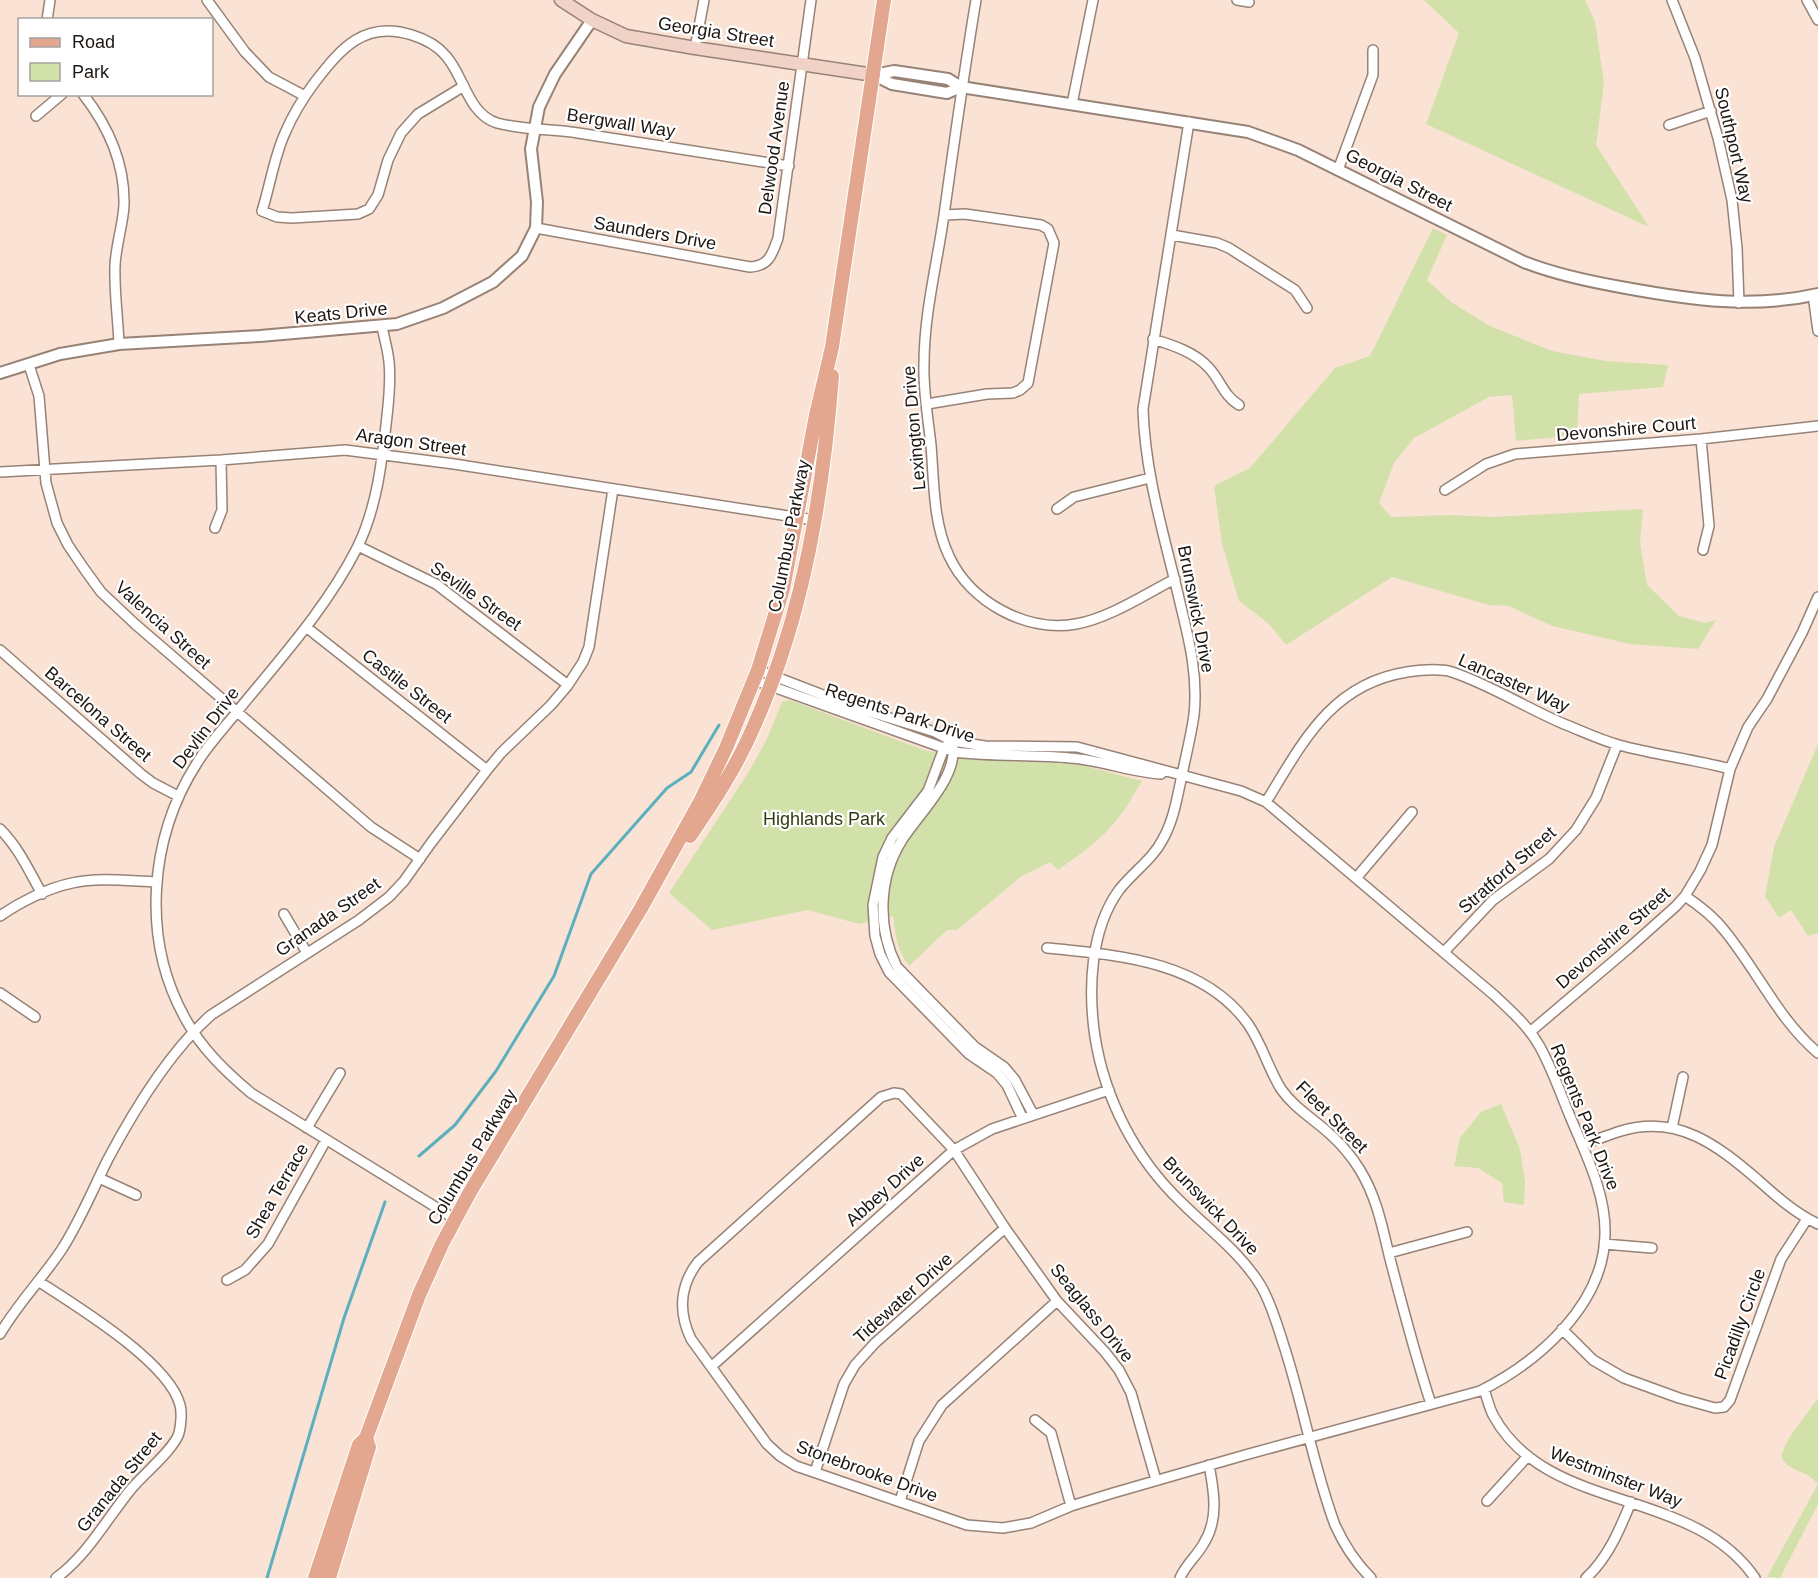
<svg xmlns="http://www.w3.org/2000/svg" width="1818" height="1578" font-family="Arial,sans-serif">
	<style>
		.green { fill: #d2e1aa }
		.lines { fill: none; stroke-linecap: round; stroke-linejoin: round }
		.stream { stroke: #5cafbd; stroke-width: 3 }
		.minor-casing { stroke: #978276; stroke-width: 12 }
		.tertiary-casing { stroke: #978276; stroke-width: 14 }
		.secondary-casing { stroke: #978276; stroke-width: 15 }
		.primary-casing { stroke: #fff; stroke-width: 16 }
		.minor { stroke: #fff; stroke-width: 9 }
		.tertiary { stroke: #fff; stroke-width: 10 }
		.secondary { stroke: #f1d2c6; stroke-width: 12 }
		.primary { stroke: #e3a68e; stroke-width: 14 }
		.labels { text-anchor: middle; stroke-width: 4.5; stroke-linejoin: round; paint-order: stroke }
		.street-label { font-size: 18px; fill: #1d1611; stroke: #fff }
		.park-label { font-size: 18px; fill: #323b0e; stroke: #fff }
	</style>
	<rect width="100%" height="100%" fill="#fae3d5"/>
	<!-- green -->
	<path class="green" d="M1424,0h161l10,22 9,61 -8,62 53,82 -223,-103 33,-91z
		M1433,228l14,7 -20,45 24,22 39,24 62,25 54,10 62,4 -5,22 -84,7 -2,41 -61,6 -4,-46 -23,2 -75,41 -20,25 -15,40 12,14 59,-2 43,2 150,-8 -3,33 7,43 32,31 26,7 11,-3 -18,29 -68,-5 -78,-18 -43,-20 -20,-1 -97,-28 -106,68 -17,-21 -30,-23 -17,-57 -8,-58 36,-18 85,-100 35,-12z
		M790,700l134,50 43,9 110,5 65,17c-8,12 -14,25 -23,36 -16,22 -40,38 -61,53l-8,-8 -28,14 -65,54h-10l-38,36c-13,-19 -13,-29 -16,-50l-34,8 -51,-14 -96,20 -43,-37 79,-120 18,-32 16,-39z
		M1818,744v189l-10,3 -17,-26 -12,8 -14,-22 9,-49z
		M1501,1104l19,45 5,33 -1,23 -20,-3 -2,-19 -24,-15 -24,-2 6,-28 21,-26z
		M1818,1398v106l-38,74 -13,-1 51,-93c-3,-3 -7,-7 -11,-9 -11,-6 -22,-7 -26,-20l8,-17z"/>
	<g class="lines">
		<!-- stream -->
		<path class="stream" d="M419,1156l36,-31 41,-54 58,-95 37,-102 76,-86 24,-16 28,-47
			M267,1578l77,-260 41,-116"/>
		<!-- minor casing -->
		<g class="minor-casing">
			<path id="minor" d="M207,0l38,52 24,25 36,19
				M976,0c-12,72 -22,143 -32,215 -7,49 -20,99 -20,149 -1,26 4,54 7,81 3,36 2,78 18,111 21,46 78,77 127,68 34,-6 69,-30 99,-45
				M1237,0l12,2
				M1672,0l23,58 23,80 14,62 5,48 2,55
				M1807,0l11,20
				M47,20l3,-20
				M695,48l9,-48
				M464,86l-46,28 -17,19 -13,27 -10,35 -9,14 -11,5 -66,4 -15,-1 -15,-6c8,-25 12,-54 23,-78 8,-19 18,-35 30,-51 26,-34 50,-62 97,-47 13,4 25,10 34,21 18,20 22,58 51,67 26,7 55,6 81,10 71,11 141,22 211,33
				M83,94c25,32 42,70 41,111 -1,20 -8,40 -9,60 -1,26 3,53 4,79
				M1072,104l21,-104
				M36,116l26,-22
				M1189,122l-46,287c2,68 23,132 38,198 9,36 17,71 13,108 -3,21 -8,40 -12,60 -5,23 -8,44 -19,64 -10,20 -30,33 -44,51 -29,40 -31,100 -24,147 10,63 41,122 86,165 27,27 60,51 80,84 10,17 16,38 22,57 20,60 30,123 52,182 9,20 20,37 36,53
				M1669,125l42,-14
				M1338,170l35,-95v-25
				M536,228l214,39c19,-1 22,-12 28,-29l33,-238
				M1172,235l45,8 12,5 66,42 12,18
				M1813,295l5,36
				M382,326c2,12 6,24 7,36 2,18 0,36 -2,54 -5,45 -10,92 -30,132 -31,61 -78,112 -121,165 -13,16 -28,32 -39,50 -48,75 -56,176 -12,255 16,30 40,53 66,75l204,126
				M1153,339c19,6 42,13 56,29 12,13 14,27 30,37
				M29,365l10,31 7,87 11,40 11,22 17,25 16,22 34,32 236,203 49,32
				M927,404l60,-10 26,-1 7,-3 8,-7 26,-140 -6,-14 -7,-4 -76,-11 -21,1
				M1701,439l8,87 -6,24
				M0,472l221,-12 124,-10 109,14 360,56
				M1445,490l41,-26 29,-10 186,-15 117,-13
				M1057,509l17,-12 76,-19
				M215,528l7,-18 -1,-50
				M358,546l78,38 132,101
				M306,627l181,143
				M0,650l141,124 12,9 25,13
				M758,670l96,37 81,25 17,9 33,5 92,1 164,44 25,11 228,193c15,14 32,29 43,47 13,20 25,56 35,79 15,36 34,74 33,113 -1,71 -67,128 -125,157l-235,64 -132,38 -42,13 -40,17 -28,5 -36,-3 -171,-59 -16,-10 -13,-12 -76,-105c-13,-27 -11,-54 7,-77l183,-165 13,-4 7,1 53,56 51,78 52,73 48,51 14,18 12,23 25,87
				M754,680l201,72c39,5 77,2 115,6 31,2 60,14 91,16
				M952,741l-8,7 -16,43 -36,47 -9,19 -10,48 2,31 5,18 9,18 80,82 28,19 10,12 15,32
				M952,741c9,34 -33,72 -50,99 -24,38 -25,88 -5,127l78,80 29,20 11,13 18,34
				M1266,802c37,-60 65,-118 141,-130 14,-2 31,-4 45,0 39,13 74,36 112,52 18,7 36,16 55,21 36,10 74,14 111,24
				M0,829c19,19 29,42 42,65
				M1357,877l55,-65
				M1685,896c15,10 28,20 39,34 33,40 54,89 94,123
				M284,914l23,39
				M0,916c20,-14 48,-28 72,-33 27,-6 57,-2 84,-1
				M1047,948c71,7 156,13 201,76 14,20 20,44 33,65 13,19 33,30 50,46 11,10 21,22 29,35 16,26 22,55 29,85 13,50 26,100 42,149
				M1444,952l49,-52 56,-41 27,-29 20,-32 21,-53
				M0,993l35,24
				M1530,1032l99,-84 47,-42 9,-10 15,-25 12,-26 18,-76 18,-42 19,-28 35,-66 16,-36
				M307,1128l33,-55
				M1672,1128l11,-51
				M1582,1145c13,-5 26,-10 39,-14 57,-17 96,14 137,49 19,17 37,33 60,44
				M99,1178l37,17
				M1604,1244l48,4
				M1389,1253l78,-21
				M227,1280l18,-10 23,-26 58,-104
				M38,1281c37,24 131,81 142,124 2,7 1,20 -1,28 -4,15 -36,42 -47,55 -25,30 -44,67 -76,90
				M1562,1329l31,31 31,18 55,20 36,10 9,-1 6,-7 51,-141 26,-40
				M0,1334c18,-31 43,-56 62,-85 18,-28 31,-60 46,-90 26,-49 61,-107 103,-144l148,-95 30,-23 15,-16 27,-38 56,-73 14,-17 50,-48 17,-20 15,-23 6,-15 24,-158
				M712,1366l242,-216 38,-21 117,-39
				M1484,1389c3,9 5,18 9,26 54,100 198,70 262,163
				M1035,1420l16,13 20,73
				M815,1472l29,-88 11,-19 20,-22 130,-115
				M900,1501l19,-60 23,-36 115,-104
				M1487,1501l41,-45
				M1180,1578c6,-14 17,-22 24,-35 15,-24 10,-52 5,-78
				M1586,1578c22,-20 34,-49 45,-76"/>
		</g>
		<!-- tertiary casing -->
		<g class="tertiary-casing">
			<path id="tertiary" d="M874,75l20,-4 54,8 13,8 287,45 50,18 226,112c33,13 67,20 102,26 66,12 126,21 192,6
				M874,75l18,9 55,9 14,-6
				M0,373l60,-19 59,-10 141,-8 137,-12 46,-16 50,-26 29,-26 14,-28 1,-26 -6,-53 8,-42 16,-33 37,-54"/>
		</g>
		<!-- secondary casing -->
		<g class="secondary-casing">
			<path id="secondary" d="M561,0l31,20 34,16 69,12 179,27"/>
		</g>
		<!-- primary casing -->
		<g class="primary-casing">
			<path id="primary" d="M690,836c24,-35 47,-70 64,-110 49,-109 69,-231 78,-350
				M315,1578l44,-133 7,-7 53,-143 23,-51 28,-52 170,-282 60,-108 26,-54 32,-78 25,-81 33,-174 16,-68 52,-347
				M329,1578l40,-131 -3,-9"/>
		</g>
		<!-- minor -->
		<use href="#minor" class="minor"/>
		<!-- tertiary -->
		<use href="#tertiary" class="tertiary"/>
		<!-- secondary -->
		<use href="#secondary" class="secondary"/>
		<!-- primary -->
		<use href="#primary" class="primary"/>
	</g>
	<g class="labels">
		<!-- street labels -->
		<g class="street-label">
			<text transform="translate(716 32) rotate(9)" y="6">Georgia Street</text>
			<text transform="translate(621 123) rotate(9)" y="6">Bergwall Way</text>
			<text transform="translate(1734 145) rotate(77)" y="6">Southport Way</text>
			<text transform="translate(774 148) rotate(-82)" y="6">Delwood Avenue</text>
			<text transform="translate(1399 180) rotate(27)" y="6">Georgia Street</text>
			<text transform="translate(655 233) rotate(10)" y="6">Saunders Drive</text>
			<text transform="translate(341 313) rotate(-6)" y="6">Keats Drive</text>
			<text transform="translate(914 428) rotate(-95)" y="6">Lexington Drive</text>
			<text transform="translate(1626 429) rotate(-5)" y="6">Devonshire Court</text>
			<text transform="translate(411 442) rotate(8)" y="6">Aragon Street</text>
			<text transform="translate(789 536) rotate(-79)" y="6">Columbus Parkway</text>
			<text transform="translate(476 596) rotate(35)" y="6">Seville Street</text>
			<text transform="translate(1196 609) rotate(79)" y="6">Brunswick Drive</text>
			<text transform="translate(163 625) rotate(42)" y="6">Valencia Street</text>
			<text transform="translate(1514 683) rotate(24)" y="6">Lancaster Way</text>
			<text transform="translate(407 686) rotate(38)" y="6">Castile Street</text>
			<text transform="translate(900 713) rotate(18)" y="6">Regents Park Drive</text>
			<text transform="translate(98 714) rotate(41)" y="6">Barcelona Street</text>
			<text transform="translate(206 728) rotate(-53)" y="6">Devlin Drive</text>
			<text transform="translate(1507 870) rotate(-41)" y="6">Stratford Street</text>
			<text transform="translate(328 917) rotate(-35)" y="6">Granada Street</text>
			<text transform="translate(1613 938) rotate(-41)" y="6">Devonshire Street</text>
			<text transform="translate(1332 1117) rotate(45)" y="6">Fleet Street</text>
			<text transform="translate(1585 1117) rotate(68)" y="6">Regents Park Drive</text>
			<text transform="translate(472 1157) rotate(-59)" y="6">Columbus Parkway</text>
			<text transform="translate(885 1190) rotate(-42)" y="6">Abbey Drive</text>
			<text transform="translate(277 1191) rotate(-60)" y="6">Shea Terrace</text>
			<text transform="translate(1211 1206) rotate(46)" y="6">Brunswick Drive</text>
			<text transform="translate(903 1298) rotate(-42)" y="6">Tidewater Drive</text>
			<text transform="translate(1092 1313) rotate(51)" y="6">Seaglass Drive</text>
			<text transform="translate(1740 1324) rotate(-70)" y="6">Picadilly Circle</text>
			<text transform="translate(867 1471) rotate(20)" y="6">Stonebrooke Drive</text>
			<text transform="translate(1616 1477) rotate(21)" y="6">Westminster Way</text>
			<text transform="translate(119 1482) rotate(-51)" y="6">Granada Street</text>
		</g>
		<!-- park labels -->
		<g class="park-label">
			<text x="824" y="825">Highlands Park</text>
		</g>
	</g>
	<!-- legend -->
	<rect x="18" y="18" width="195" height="78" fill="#ffffff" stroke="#a5a2a0" stroke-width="1.5"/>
	<rect x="30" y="38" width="30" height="9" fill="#e3a68e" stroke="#a5a2a0" stroke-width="1.5"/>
	<text x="72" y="48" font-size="18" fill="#1d1611">Road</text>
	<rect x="30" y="63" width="30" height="18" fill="#d2e1aa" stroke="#a5a2a0" stroke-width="1.5"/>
	<text x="72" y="78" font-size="18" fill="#1d1611">Park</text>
</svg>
